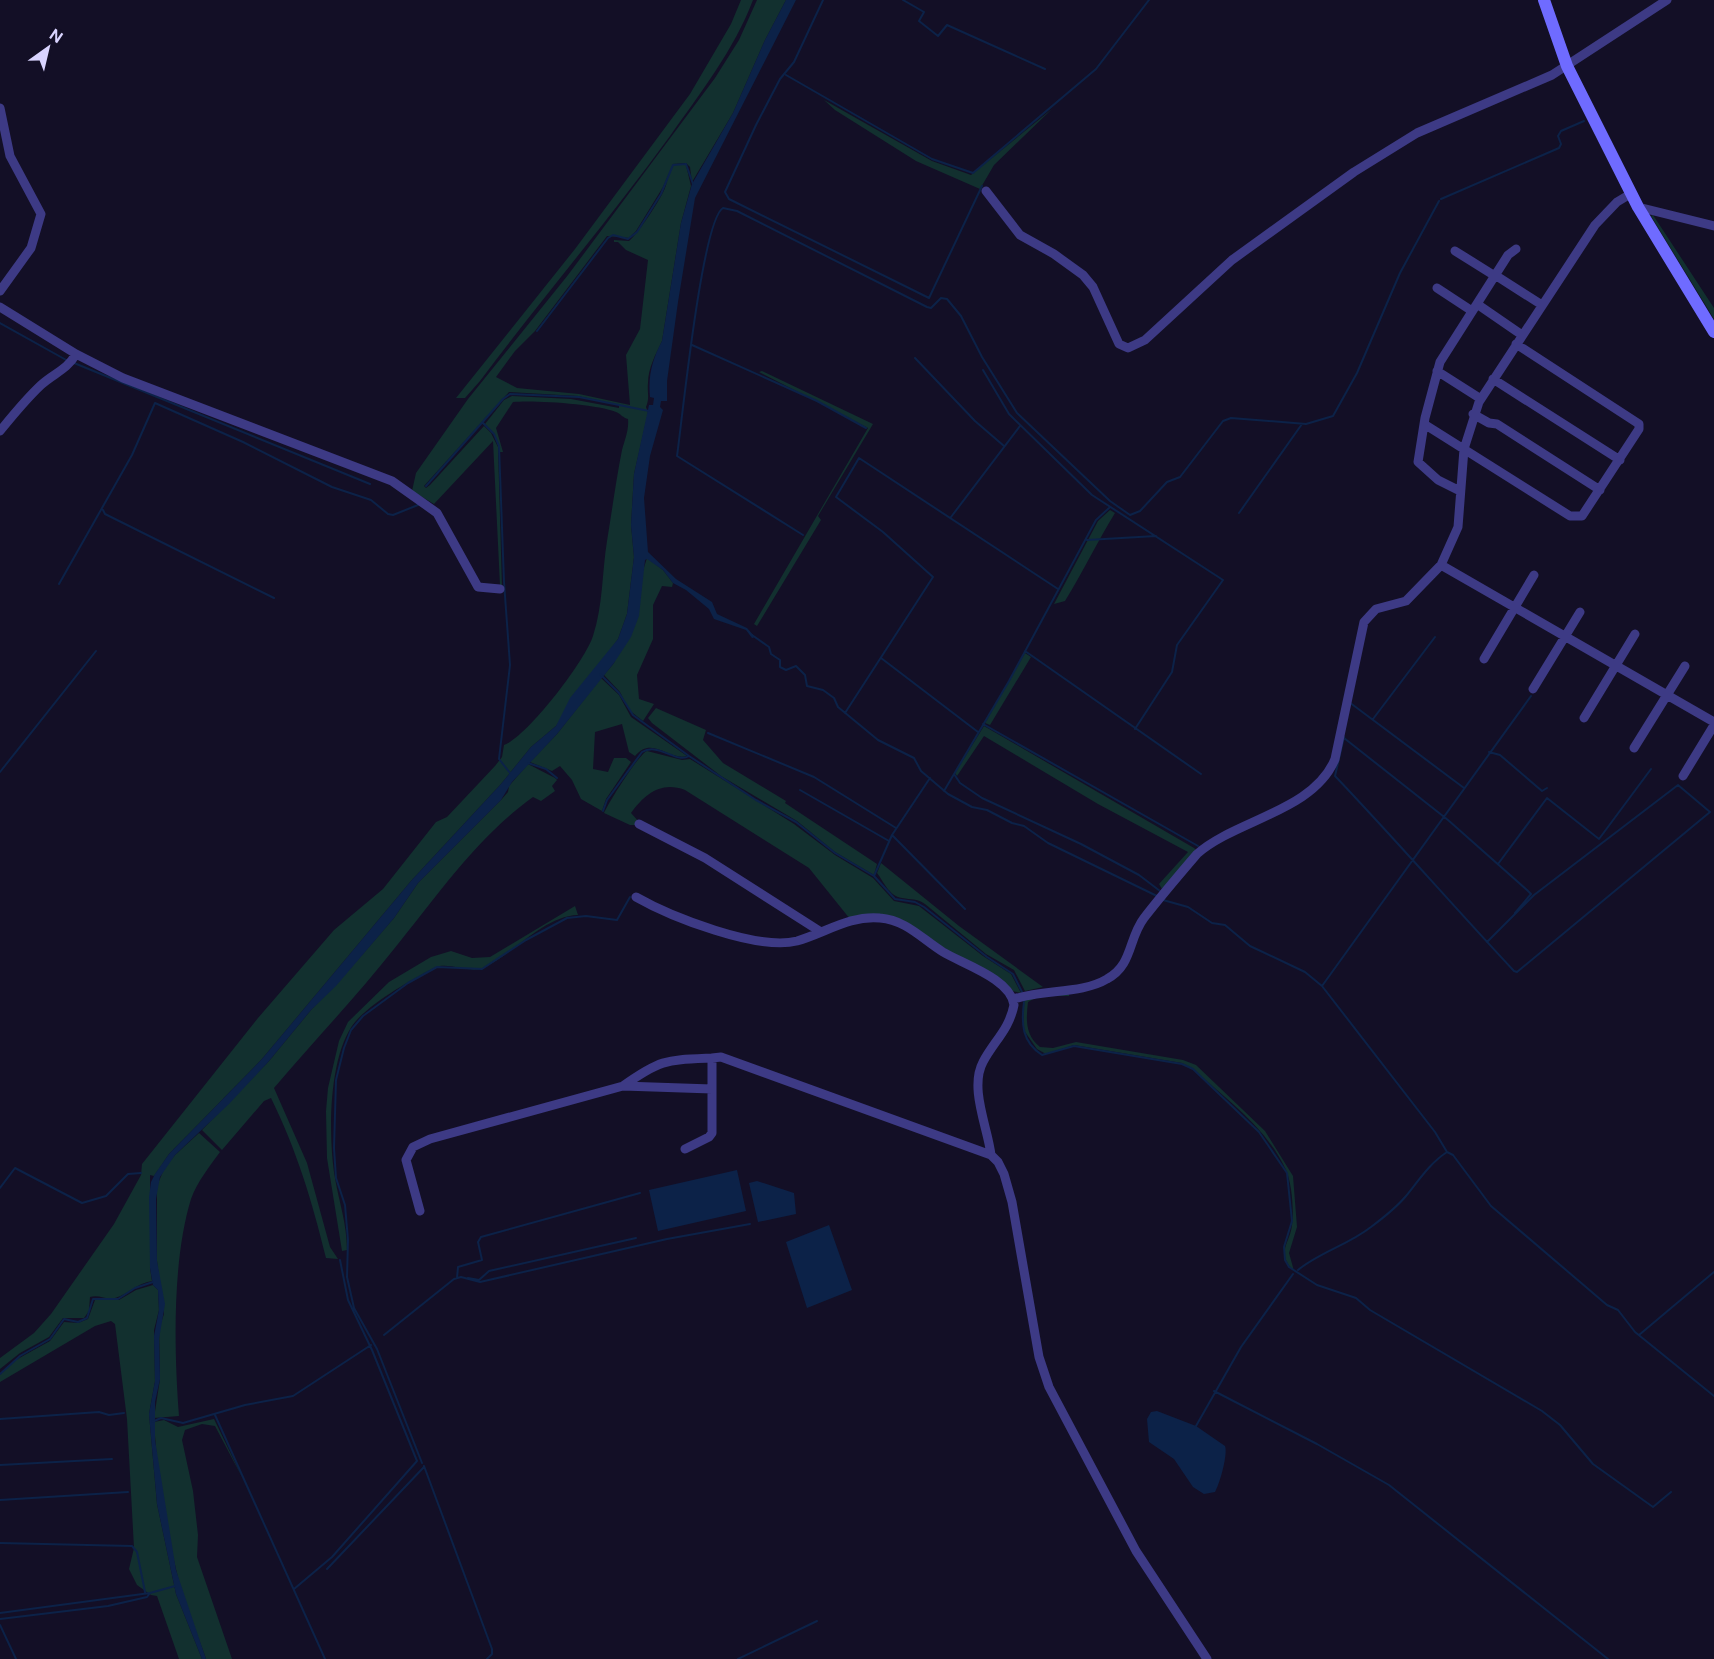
<svg xmlns="http://www.w3.org/2000/svg" width="1714" height="1659" font-family="'DM Sans',sans-serif">
	<style>
		.green { fill: #12302f }
		.water { fill: #0c2248 }
		.lines { fill: none; stroke-linecap: round; stroke-linejoin: round }
		.stream { stroke: #0c2248; stroke-width: 2 }
		.minor { stroke: #3d3a85; stroke-width: 9 }
		.secondary { stroke: #6f6bff; stroke-width: 12 }
	</style>
	<rect width="100%" height="100%" fill="#130f26"/>
	<!-- green -->
	<path class="green" d="M741,0h12c-19,50 -52,92 -83,136 -61,84 -128,162 -190,245l-15,17h-9l119,-149 115,-155 41,-70z
		M757,0h29l-21,40 -32,73 -41,69 -2,-15 -4,-4 -13,1 -10,23 -27,44 -7,7 -22,-2 -72,95 -20,20 -19,26 21,11 62,6 51,11 -4,-50 14,-26 8,-69 -22,-10 -8,-8h-4v-2l15,1c8,-6 32,-42 36,-53 3,-8 3,-16 8,-23h13l5,21 -10,37 -19,118c-6,13 -14,27 -14,42 -1,10 2,14 -2,24l2,6 -14,61 -3,51 3,32 -7,57 -9,25 -62,87 -25,21 -30,37 -90,97 -149,178 -93,95 -15,22 -4,-1v93l2,13c-15,2 -23,13 -37,17 -8,2 -17,-4 -25,-1l-1,14 -5,7h-21l-14,19 -29,16 -20,16v-11l34,-25 17,-19 63,-90 27,-49 1,-11 116,-146 76,-88 49,-41 53,-67 11,-5 48,-51 7,-9 2,-12c23,-8 81,-84 89,-109 10,-30 9,-64 14,-95 5,-30 9,-61 15,-91 3,-11 7,-20 6,-31 -5,-1 -7,-5 -12,-7 -19,-8 -82,-12 -103,-10l-17,26 7,24h-3l-6,-19 -9,-9 19,-24 8,-4 59,3 48,9v-3l-41,-9 -69,-4 -85,94 2,2 4,-3 54,-59 7,7 7,14 4,140 -2,-2 -7,-144 -59,63 -22,-13 4,-18 52,-74 100,-124 147,-197 24,-38z
		M824,100l108,61 39,14 81,-66 -58,56 -14,24 -64,-28 -81,-51z
		M1653,215l61,93v11l-63,-103z
		M762,371l111,53 -55,92 3,4 -64,106 -3,-2 114,-196 -109,-56z
		M1110,510l5,3c-18,29 -32,59 -50,88l-11,3 44,-83z
		M647,558l16,12 10,13 -1,4 -10,-1 -9,19v34l-16,36 2,24 15,5 -11,17 -14,-11 -9,-18 -16,-17 10,-12z
		M1025,653l6,4 -41,68 -5,-2z
		M601,678l18,17 12,22 56,39c-18,5 -35,-21 -52,0l-6,-4 -7,-28 -27,8 -2,37 15,3 6,-14h12l5,4 -25,37 -4,12 -21,-12 -9,-19 -12,-14 -8,5 -22,-9 27,-28z
		M656,708l50,22 -3,10 20,23 63,38 -1,2 92,61 -3,11 -39,-23 -38,-31 -76,-45 -69,-53 -4,-5z
		M984,726l210,122 2,2 -34,39 -3,-5 29,-32 -90,-48 -114,-68 -27,40 -2,-3z
		M647,751l35,9 8,-1 104,65 41,31 38,23 21,23 25,5 64,50 28,18 10,19 -9,-2 -110,-70 -52,-2 -41,-51 -124,-78c-24,-9 -40,4 -54,23l8,9 -2,3h-7l-26,-12c5,-11 34,-58 43,-62z
		M528,764l27,14 2,2 -5,6 3,5 -14,10 -8,-4c-56,40 -96,99 -139,152 -38,48 -80,92 -120,139l33,75 23,84 8,12 -12,-1c-14,-57 -29,-107 -55,-160l-7,3 -42,49 -20,-20 67,-69 42,-51 37,-39 46,-53 24,-35 83,-83 7,-8 1,-6z
		M881,863l78,63 84,61 -18,4 -11,-21 -28,-16 -61,-50c-9,-6 -13,-4 -23,-6 -13,-2 -18,-16 -25,-25z
		M575,906l3,9c-35,1 -65,40 -95,53 -14,6 -35,-7 -49,0 -23,12 -62,34 -79,54 -27,33 -27,115 -20,156 4,24 12,46 12,72l-5,1 -15,-93 -1,-47 2,-23 11,-47 9,-19 41,-40 42,-25 20,-6 21,7 18,-1z
		M1069,991v5h-30l-11,6c-2,17 -3,33 12,45l13,1 23,-6 107,18 13,5 69,66 28,45 4,51 -8,26 5,18c-19,-19 -4,-27 -2,-46 2,-15 0,-41 -6,-55 -19,-42 -60,-71 -93,-101l-11,-6 -108,-18 -28,9 -9,-5 -14,-20 1,-32 14,-5z
		M199,1133l21,19c-10,14 -23,30 -29,47 -19,62 -17,152 -12,217l-25,2 6,-39 -1,-50 5,-15 -7,-53v-75l7,-17 11,-14z
		M153,1285l5,5 1,20 -5,20 1,51 -6,33 8,90 19,90 26,65h-23l-22,-63 -6,-1 -14,-10 -8,-16 5,-21 -7,-129 -12,-95 -4,-3 -16,5 -95,56v-7l14,-14 36,-20 14,-19 14,1 10,-4 7,-19h24l17,-10z
		M214,1419l29,60 -28,-53 -13,-2 -17,6 -3,10 11,51 5,44 -1,22 35,102h-26c-8,-25 -20,-49 -26,-74 -13,-49 -23,-112 -26,-163l10,-2 14,7z"/>
	<!-- water -->
	<path class="water" d="M786,0h10l-101,198 -17,104 -11,79v20h-6l-1,6 3,3 -13,46 -6,42 4,54 28,27 36,23 5,12 30,14 8,9 -3,1 -6,-8 -32,-11 -5,-10 -23,-19 -13,-7 -10,-13 -16,-11 -2,1 -6,56 -8,21 -17,26 -57,71 -45,48 -11,18 -83,83 -24,35 -58,68 -25,24 -42,51 -40,43 -54,51 -15,22 -4,22 1,62 8,43 -6,35 1,40 -5,23v38l21,130 30,89h-4l-26,-65 -19,-90 -8,-90 6,-33 -1,-45 5,-26 -1,-20 -5,-5 -3,-17 -1,-71 2,-15 4,-8 14,-20 93,-95 149,-178 90,-97 30,-37 25,-21 14,-28 48,-59 9,-25 7,-57 -3,-32 3,-51 15,-69h4l1,-7 -4,-1c-2,-21 2,-37 12,-56l19,-118 11,-39 41,-71 32,-73z
		M737,1170l9,41 -88,20 -9,-41z
		M757,1181l37,12 2,21 -38,8 -9,-39z
		M829,1225l23,65 -45,18 -21,-66z
		M1157,1411l39,15 29,20c3,8 -5,37 -10,46l-11,2 -11,-7 -19,-28 -25,-17 -2,-23 4,-7z"/>
	<g class="lines">
		<!-- stream -->
		<path class="stream" d="M823,0l-29,62 -14,17 -24,46 -31,67 4,7 200,99 53,-112
			M903,0l21,12 -5,9 19,15 9,-11 98,44
			M786,75l146,84 41,14 123,-104 53,-69
			M1441,199l118,-51 2,-4 -3,-8 3,-5 23,-10
			M0,323l68,38
			M537,331l71,-93 5,-3 15,4 9,-7 24,-38 12,-29 13,-1 7,20
			M692,345l125,56 49,27
			M915,358l60,63 29,25
			M74,363l296,121
			M983,370l26,44 83,81 131,85 -46,65 -5,27 -37,57
			M483,423l11,11 5,12 5,136 6,83 -11,94 11,14
			M426,486l77,-87 7,-5 69,3 70,14
			M103,510l2,4 169,84
			M1239,513l63,-89
			M951,517l69,-91
			M803,535l-126,-79c5,-35 25,-236 46,-248l14,3 190,96 4,1 10,-10 6,1 14,17 21,41 35,56 93,88 20,14 10,-4 27,-29 13,-5 43,-56 8,-3 75,6 27,-8 24,-43 43,-100 39,-72
			M1087,540l69,-4
			M59,584l73,-129 23,-52 88,39 89,45 39,13 17,14 5,1 25,-10
			M752,635l17,12 2,7 9,6v7l6,3 10,-4 9,9 2,11 16,4 11,8 4,9 40,33 36,18 7,13 27,23 24,13 15,3 25,13 12,3 24,17 111,54
			M1025,651l176,123
			M881,658l97,74
			M600,674l19,19 14,22 56,41 67,44 40,22 39,31 39,23 21,23 20,3 9,5 63,50 26,17 9,18
			M1349,702l115,86
			M845,713l88,-136 -50,-45 -47,-35 23,-39 199,131
			M1373,719l62,-82
			M983,724l215,122
			M708,733l106,44 82,51
			M1344,737l-9,39c61,64 119,131 179,195l3,1 193,-160 -32,-27 -144,110 -47,47
			M1344,738l104,82 79,70 4,4 -16,19
			M1489,752l11,3 42,36 5,-3
			M528,763l18,6 11,9
			M0,772l96,-121
			M954,774l6,9 22,15 99,46 58,31 21,16
			M800,790l89,51
			M944,791l65,-110 87,-161 13,-12
			M603,811l4,-11 35,-48c17,-10 34,12 47,4
			M892,835l73,74
			M1498,864l49,-66 52,41 52,-70
			M874,876l18,-41 38,-57
			M1163,900l25,7 24,16 13,2 25,21 55,26 17,14 113,146 12,20
			M1322,986l209,-290
			M1024,1002c-3,22 -2,40 18,53l32,-9 108,18 11,5 66,63 28,41 5,48 -8,26 1,13 4,7 28,18 39,13 14,12 172,101 18,14 33,39 60,43 18,-15
			M0,1188l15,-20 67,35 24,-7 22,-22 13,-1
			M1298,1270c22,-18 50,-25 73,-43 12,-9 25,-19 35,-31 13,-16 24,-33 41,-44l6,3 38,51 116,99 11,5 17,22 79,64
			M457,1278l1,-11 24,-7 -4,-18 3,-5 159,-44
			M468,1278l11,2 10,-9 147,-33
			M384,1335l70,-56 7,-2 19,5 187,-43 83,-15
			M1639,1335l75,-63
			M0,1374l20,-18 30,-17 14,-20 14,3 9,-4 6,-19h25l17,-11 18,-6
			M1214,1391l103,53 72,41 219,174
			M215,1415l110,244
			M0,1419l99,-7 10,3 15,-2
			M152,1422l9,-4 22,5 62,-18 48,-9 78,-51
			M1196,1426l45,-79 52,-73
			M422,1463l-45,-114 -23,-41 -7,-31 1,-37 -3,-35 -9,-27 -2,-30 2,-68 8,-32 7,-18 12,-14 45,-33 29,-16 45,2 44,-29 41,-22 19,-2 31,4 13,-23
			M0,1465l112,-6
			M424,1466l68,183v5l-5,5
			M0,1500l128,-8
			M0,1543l132,3 5,6 8,40
			M327,1569l97,-102
			M294,1589l38,-32 85,-96 -45,-111 -24,-50 -8,-40
			M0,1613l150,-20
			M0,1619l108,-13 39,-9 3,-4 25,-7
			M0,1625l16,34
			M738,1659l79,-38"/>
		<!-- minor -->
		<path class="minor" d="M0,108l10,48 31,58 -10,34 -31,43
			M986,191l34,44 34,19 29,21 10,12 26,57 9,4 17,-8 87,-80 122,-88 63,-39 135,-58 115,-75
			M1632,193l-15,9 -22,23 -116,177 -15,47 -6,78 -17,38 273,157
			M1638,207l76,19
			M1455,251l40,25
			M1495,275l47,30
			M1437,288l35,23
			M1477,304l45,31
			M0,307l76,47 47,24 269,103 45,32 41,74 22,2
			M1437,371l44,28
			M1493,379l127,81
			M1473,414l16,9 8,1 103,66
			M1424,424l146,92h12l57,-87v-5l-123,-80
			M0,431c13,-16 26,-32 41,-46 13,-12 26,-15 35,-31
			M1460,491l-22,-11 -20,-18 7,-44 15,-56 68,-107 8,-6
			M1484,659l50,-84
			M1533,689l47,-77
			M1584,718l51,-84
			M1634,748l51,-82
			M1683,776l31,-51
			M639,824l66,34 116,74
			M636,897c35,20 122,54 161,44 28,-8 53,-26 83,-23 26,2 42,21 63,34 20,12 68,27 71,53 -5,25 -20,36 -31,57 -14,26 5,66 8,93
			M1014,999c29,-10 68,-5 93,-20 26,-14 21,-40 37,-61 17,-22 35,-43 53,-64 38,-34 117,-43 138,-95l29,-137 12,-13 30,-8 35,-36
			M623,1086c38,-27 43,-26 89,-28
			M685,1149l24,-12 3,-4v-75l9,-1 270,98 7,7 6,12 8,28 27,155 10,30 87,164 71,108
			M420,1211l-14,-51 7,-13 17,-8 193,-53 89,3"/>
		<!-- secondary -->
		<path class="secondary" d="M1544,0l23,66 71,141 76,125"/>
	</g>
	<!-- north arrow -->
	<g transform="translate(48 48) rotate(34)" stroke="#130f26" stroke-width="4.5" paint-order="stroke">
	<path d="M0-4.5L10 22L0 15L-10 22Z" fill="#d9d4ff"/>
	<text y="-9" font-size="16" font-weight="bold" text-anchor="middle" fill="#d9d4ff">N</text>
	</g>
</svg>
